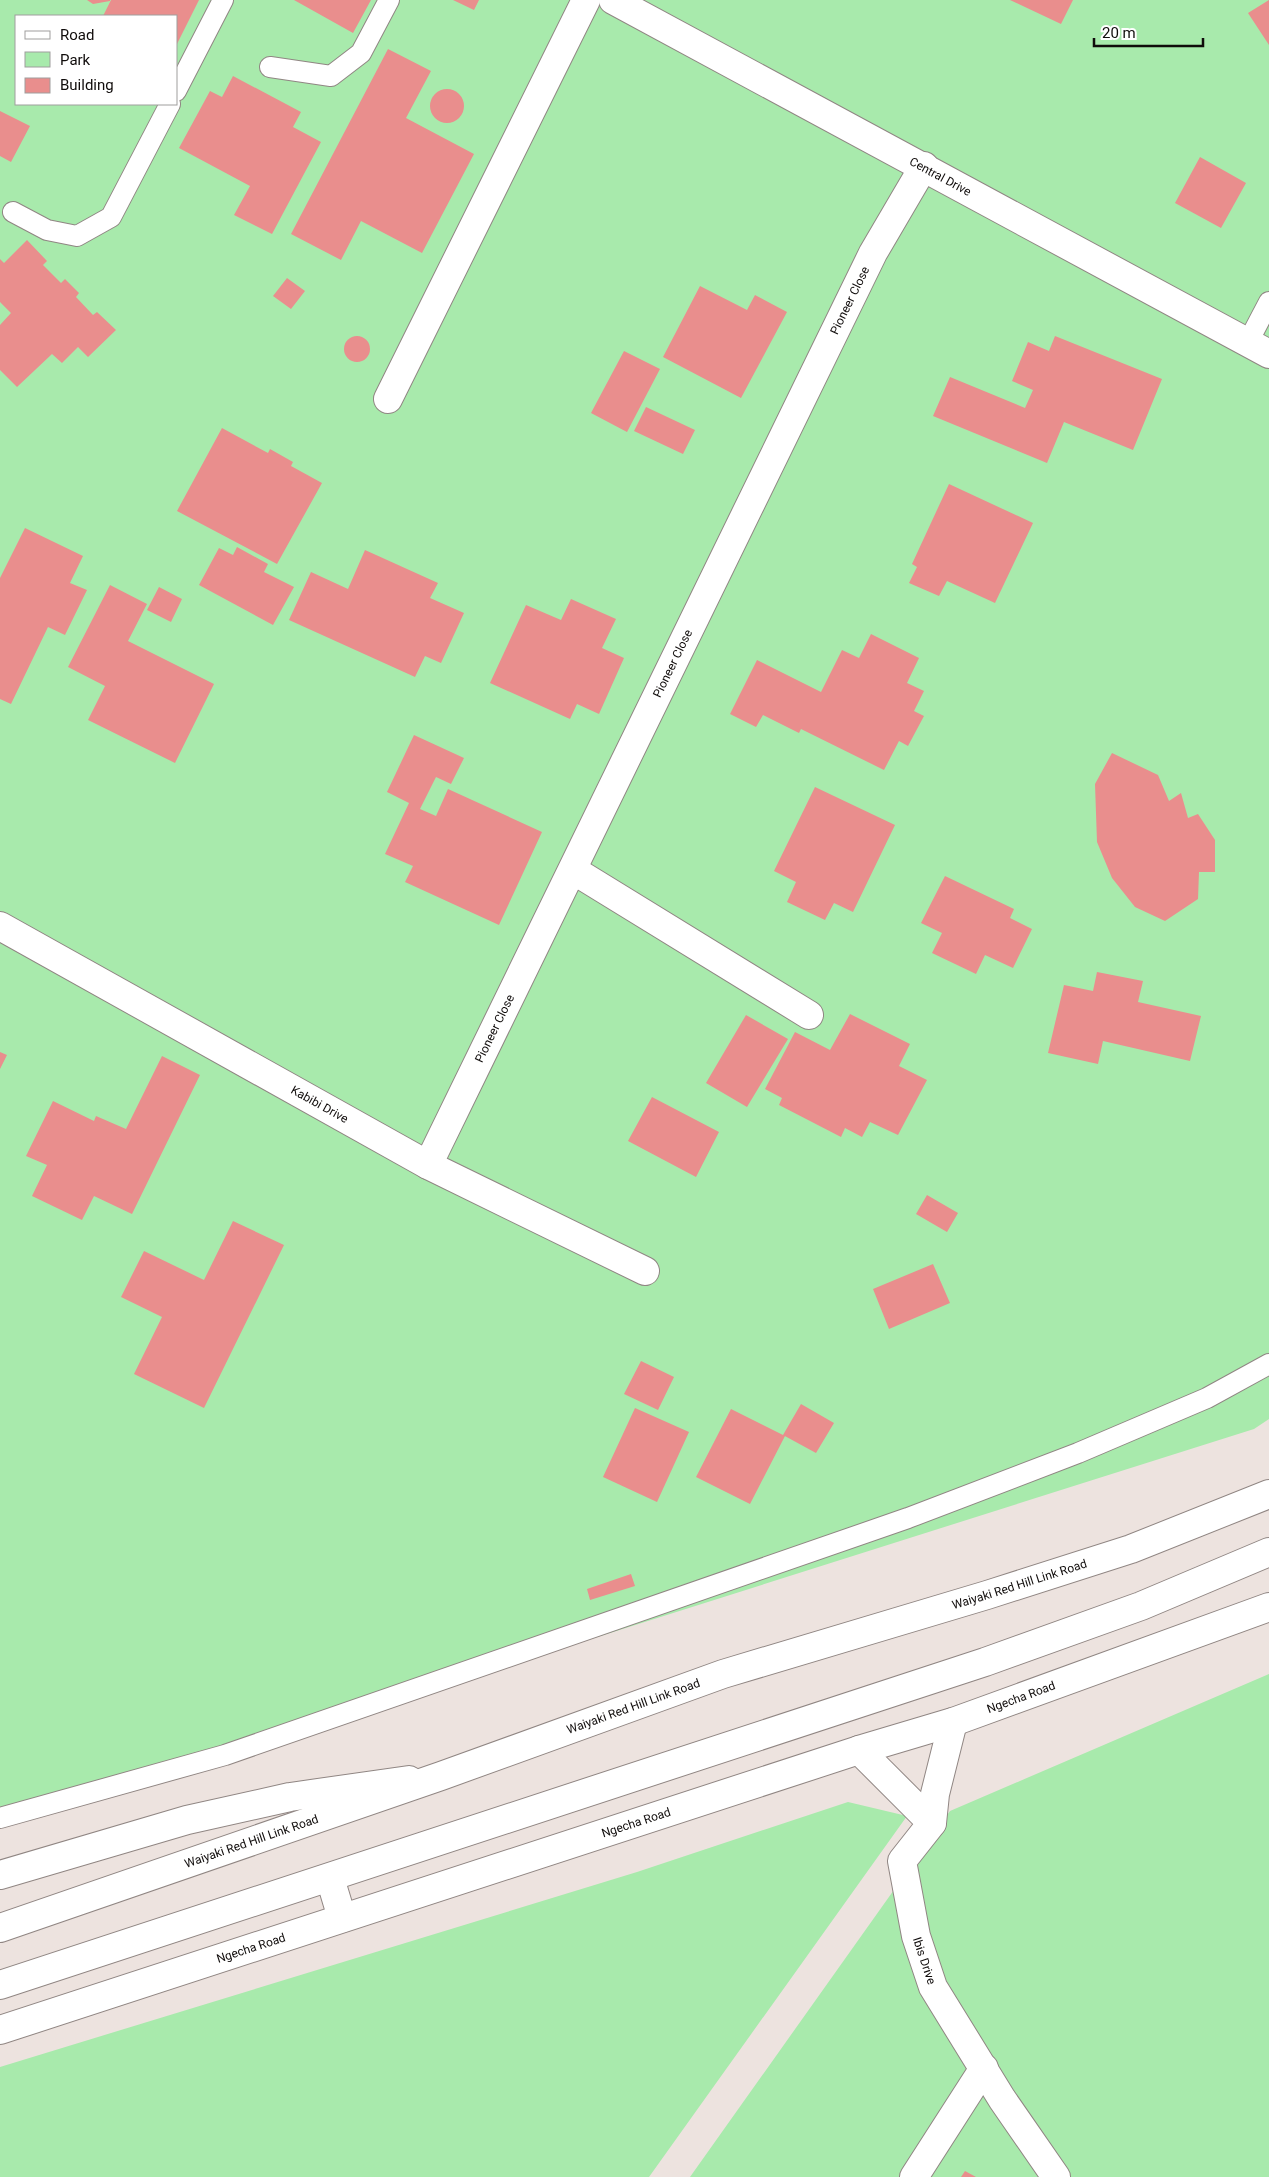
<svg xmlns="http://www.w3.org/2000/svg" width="1269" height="2177" font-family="Roboto,sans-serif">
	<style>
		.green { fill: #a8eaac; fill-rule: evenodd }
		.building { fill: #e98e8d }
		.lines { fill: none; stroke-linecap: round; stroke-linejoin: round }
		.service-casing { stroke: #908683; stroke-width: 22 }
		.minor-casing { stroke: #908683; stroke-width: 30 }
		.tertiary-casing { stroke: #908683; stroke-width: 30 }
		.secondary-casing { stroke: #908683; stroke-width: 30 }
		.service { stroke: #fff; stroke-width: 20 }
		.minor { stroke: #fff; stroke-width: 28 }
		.tertiary { stroke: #fff; stroke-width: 28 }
		.secondary { stroke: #fff; stroke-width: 28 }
		.labels { text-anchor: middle; stroke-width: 4; stroke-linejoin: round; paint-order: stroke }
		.street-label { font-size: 12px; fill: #100c0b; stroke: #fff }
	</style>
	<rect width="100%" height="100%" fill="#ede3df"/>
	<!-- green -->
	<path class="green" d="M0,0h1269v1419l-15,10 -1254,397zM16,16h160v88h-160z
		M1269,1674v503h-579l260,-366z
		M848,1802l59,14 -258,361h-649v-110l637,-195z"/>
	<!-- building -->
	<path class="building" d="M87,0h23v1l-17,3z
		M111,0h88l-23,46v-30h-73z
		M294,0h77l-18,33z
		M453,0h26l-5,10z
		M1010,0h63l-12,24z
		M1269,0v45l-21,-32z
		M388,49l43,22 -25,47 68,36 -52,99 -61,-32 -20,39 -50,-26z
		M233,76l68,36 -8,15 28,15 -49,92 -38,-19 16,-29 -71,-38 31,-57 12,6z
		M430 106a17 17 0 1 1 34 0a17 17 0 1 1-34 0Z
		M0,111l30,15 -19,36 -11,-6z
		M1200,157l46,26 -25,45 -46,-25z
		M27,240l20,21 -4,4 18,18 4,-4 14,14 -3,4 17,18 4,-3 19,18 -28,27 -10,-10 -16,16 -10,-9 -35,33 -17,-17v-45l11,-12 -11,-11v-43l4,4z
		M287,278l18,13 -14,18 -18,-13z
		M700,286l47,24 8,-15 32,17 -46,86 -78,-41z
		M344 349a13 13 0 1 1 26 0a13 13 0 1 1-26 0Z
		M1055,336l107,43 -29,71 -69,-28 -17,41 -114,-47 17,-39 75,31 8,-18 -21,-9 16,-39 21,9z
		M624,351l36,18 -33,63 -36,-19z
		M646,407l49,23 -12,24 -49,-23z
		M222,428l46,25 2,-4 23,13 -2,4 31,17 -45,81 -100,-53z
		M949,484l84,39 -38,80 -48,-22 -8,15 -30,-13 8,-16 -5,-3z
		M25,528l58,28 -13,27 17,7 -22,45 -17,-8 -37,77 -11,-5v-121z
		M237,547l31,17 -4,8 30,15 -21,38 -74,-40 20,-37 14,7z
		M365,550l73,33 -8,15 34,15 -23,50 -16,-7 -10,21 -126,-57 22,-48 37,17z
		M110,585l37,19 -19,37 86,43 -39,79 -87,-43 17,-34 -37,-19z
		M159,587l23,12 -11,23 -24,-12z
		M571,599l45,20 -14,29 22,10 -25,56 -22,-10 -7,15 -80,-36 36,-78 35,15z
		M871,634l48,24 -12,25 17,8 -10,20 10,5 -16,30 -9,-5 -15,29 -83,-41 -2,4 -36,-18 -7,12 -26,-13 27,-54 64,32 21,-42 17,8z
		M414,735l50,23 -13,26 -15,-7 -16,32 16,7 12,-27 94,43 -43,93 -94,-43 8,-16 -28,-12 24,-51 -22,-11z
		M1112,753l46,22 11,26 12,-8 7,25 10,-4 17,26v32h-16l-1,27 -33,22 -30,-14 -23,-29 -15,-36 -2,-58z
		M815,787l80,38 -42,87 -19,-9 -9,17 -38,-18 9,-20 -22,-11z
		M945,876l69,33 -4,9 22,11 -19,39 -28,-13 -9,19 -44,-21 10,-20 -21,-10z
		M1097,972l46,9 -5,21 63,14 -11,45 -87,-20 -5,23 -50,-11 16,-68 29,6z
		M850,1014l60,30 -11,22 28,14 -29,55 -28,-13 -8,15 -17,-9 -4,9 -62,-32 3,-7 -17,-9 30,-57 35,18z
		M746,1015l42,24 -41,68 -41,-24z
		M0,1052l7,3 -7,14z
		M162,1056l38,19 -68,139 -38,-18 -12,24 -50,-24 15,-31 -21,-9 27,-55 41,20 2,-5 30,13z
		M652,1097l67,35 -23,45 -68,-36z
		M927,1195l31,18 -11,19 -31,-18z
		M233,1221l51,24 -80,163 -70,-34 28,-57 -41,-20 23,-46 60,29z
		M933,1264l17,39 -61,26 -16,-40z
		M641,1361l33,16 -16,33 -34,-16z
		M801,1404l33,19 -18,30 -33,-18z
		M635,1408l54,24 -32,70 -54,-25z
		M731,1409l54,27 -35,68 -54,-27z
		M631,1574l4,12 -45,14 -3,-11z
		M965,2171l11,6h-15z"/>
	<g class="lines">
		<!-- service casing -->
		<g class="service-casing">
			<path id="service" d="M270,67l61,9 30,-23 28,-53
				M176,91l47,-91
				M13,212l34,18 30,6 34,-19 59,-113
				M1248,342l21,-40
				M0,1818l225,-63 683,-237 170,-65 129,-55 62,-34"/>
		</g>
		<!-- minor casing -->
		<g class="minor-casing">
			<g id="minor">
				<path id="s1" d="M613,0l656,354"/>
				<path d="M388,399l198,-399"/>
				<path d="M573,870l236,145"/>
				<path id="s2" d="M0,926l428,239 217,106"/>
				<path id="s3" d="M428,1165l445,-912 51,-87"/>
				<path id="s4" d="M859,1750l73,73 -30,38 14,75 17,51 69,112 54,78"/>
				<path d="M932,1823l3,-29 18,-72"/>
				<path d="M914,2177l70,-109"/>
			</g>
		</g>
		<!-- tertiary casing -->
		<g class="tertiary-casing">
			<g id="tertiary">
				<path d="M0,1875l187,-55 103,-23 119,-17"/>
				<path id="s5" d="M0,2030l859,-280 94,-28 316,-115"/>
			</g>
		</g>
		<!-- secondary casing -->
		<g class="secondary-casing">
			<g id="secondary">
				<path d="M330,1878l12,40"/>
				<path id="s6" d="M0,1928l441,-152 282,-102 264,-79 144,-46 138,-55"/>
				<path d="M0,1985l985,-323 156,-56 128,-54"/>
			</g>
		</g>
		<!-- service -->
		<use href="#service" class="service"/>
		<!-- minor -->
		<use href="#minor" class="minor"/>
		<!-- tertiary -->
		<use href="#tertiary" class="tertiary"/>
		<!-- secondary -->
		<use href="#secondary" class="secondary"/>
	</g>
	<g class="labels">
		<!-- street labels -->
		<g class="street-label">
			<text dy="4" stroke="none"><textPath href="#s1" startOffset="372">Central Drive</textPath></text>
			<text dy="4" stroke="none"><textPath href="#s3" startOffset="962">Pioneer Close</textPath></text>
			<text dy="4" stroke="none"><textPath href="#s3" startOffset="558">Pioneer Close</textPath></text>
			<text dy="4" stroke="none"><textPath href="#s3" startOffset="152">Pioneer Close</textPath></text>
			<text dy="4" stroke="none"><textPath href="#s2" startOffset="366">Kabibi Drive</textPath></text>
			<text dy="4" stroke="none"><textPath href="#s6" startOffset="1076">Waiyaki Red Hill Link Road</textPath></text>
			<text dy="4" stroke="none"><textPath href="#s5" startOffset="1074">Ngecha Road</textPath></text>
			<text dy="4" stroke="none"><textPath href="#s6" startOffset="671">Waiyaki Red Hill Link Road</textPath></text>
			<text dy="4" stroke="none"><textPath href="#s5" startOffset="669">Ngecha Road</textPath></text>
			<text dy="4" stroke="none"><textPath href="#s6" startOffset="266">Waiyaki Red Hill Link Road</textPath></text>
			<text dy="4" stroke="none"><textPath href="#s5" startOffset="264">Ngecha Road</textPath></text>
			<text dy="4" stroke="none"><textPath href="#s4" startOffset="254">Ibis Drive</textPath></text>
		</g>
	</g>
	<!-- legend -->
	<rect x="15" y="15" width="162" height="90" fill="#ffffff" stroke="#9f9e9d"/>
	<rect x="25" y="31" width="25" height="8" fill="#ffffff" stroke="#9f9e9d"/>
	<text x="60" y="40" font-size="15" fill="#100c0b">Road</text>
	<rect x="25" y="52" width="25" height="15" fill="#a8eaac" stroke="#9f9e9d"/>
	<text x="60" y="65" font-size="15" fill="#100c0b">Park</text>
	<rect x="25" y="78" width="25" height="15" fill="#e98e8d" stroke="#9f9e9d"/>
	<text x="60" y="90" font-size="15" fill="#100c0b">Building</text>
	<!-- scale -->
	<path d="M1094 38v8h109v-8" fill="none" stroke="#100c0b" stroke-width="2.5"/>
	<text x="1102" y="38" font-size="15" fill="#100c0b" stroke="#ffffff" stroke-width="4" paint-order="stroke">20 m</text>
</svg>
